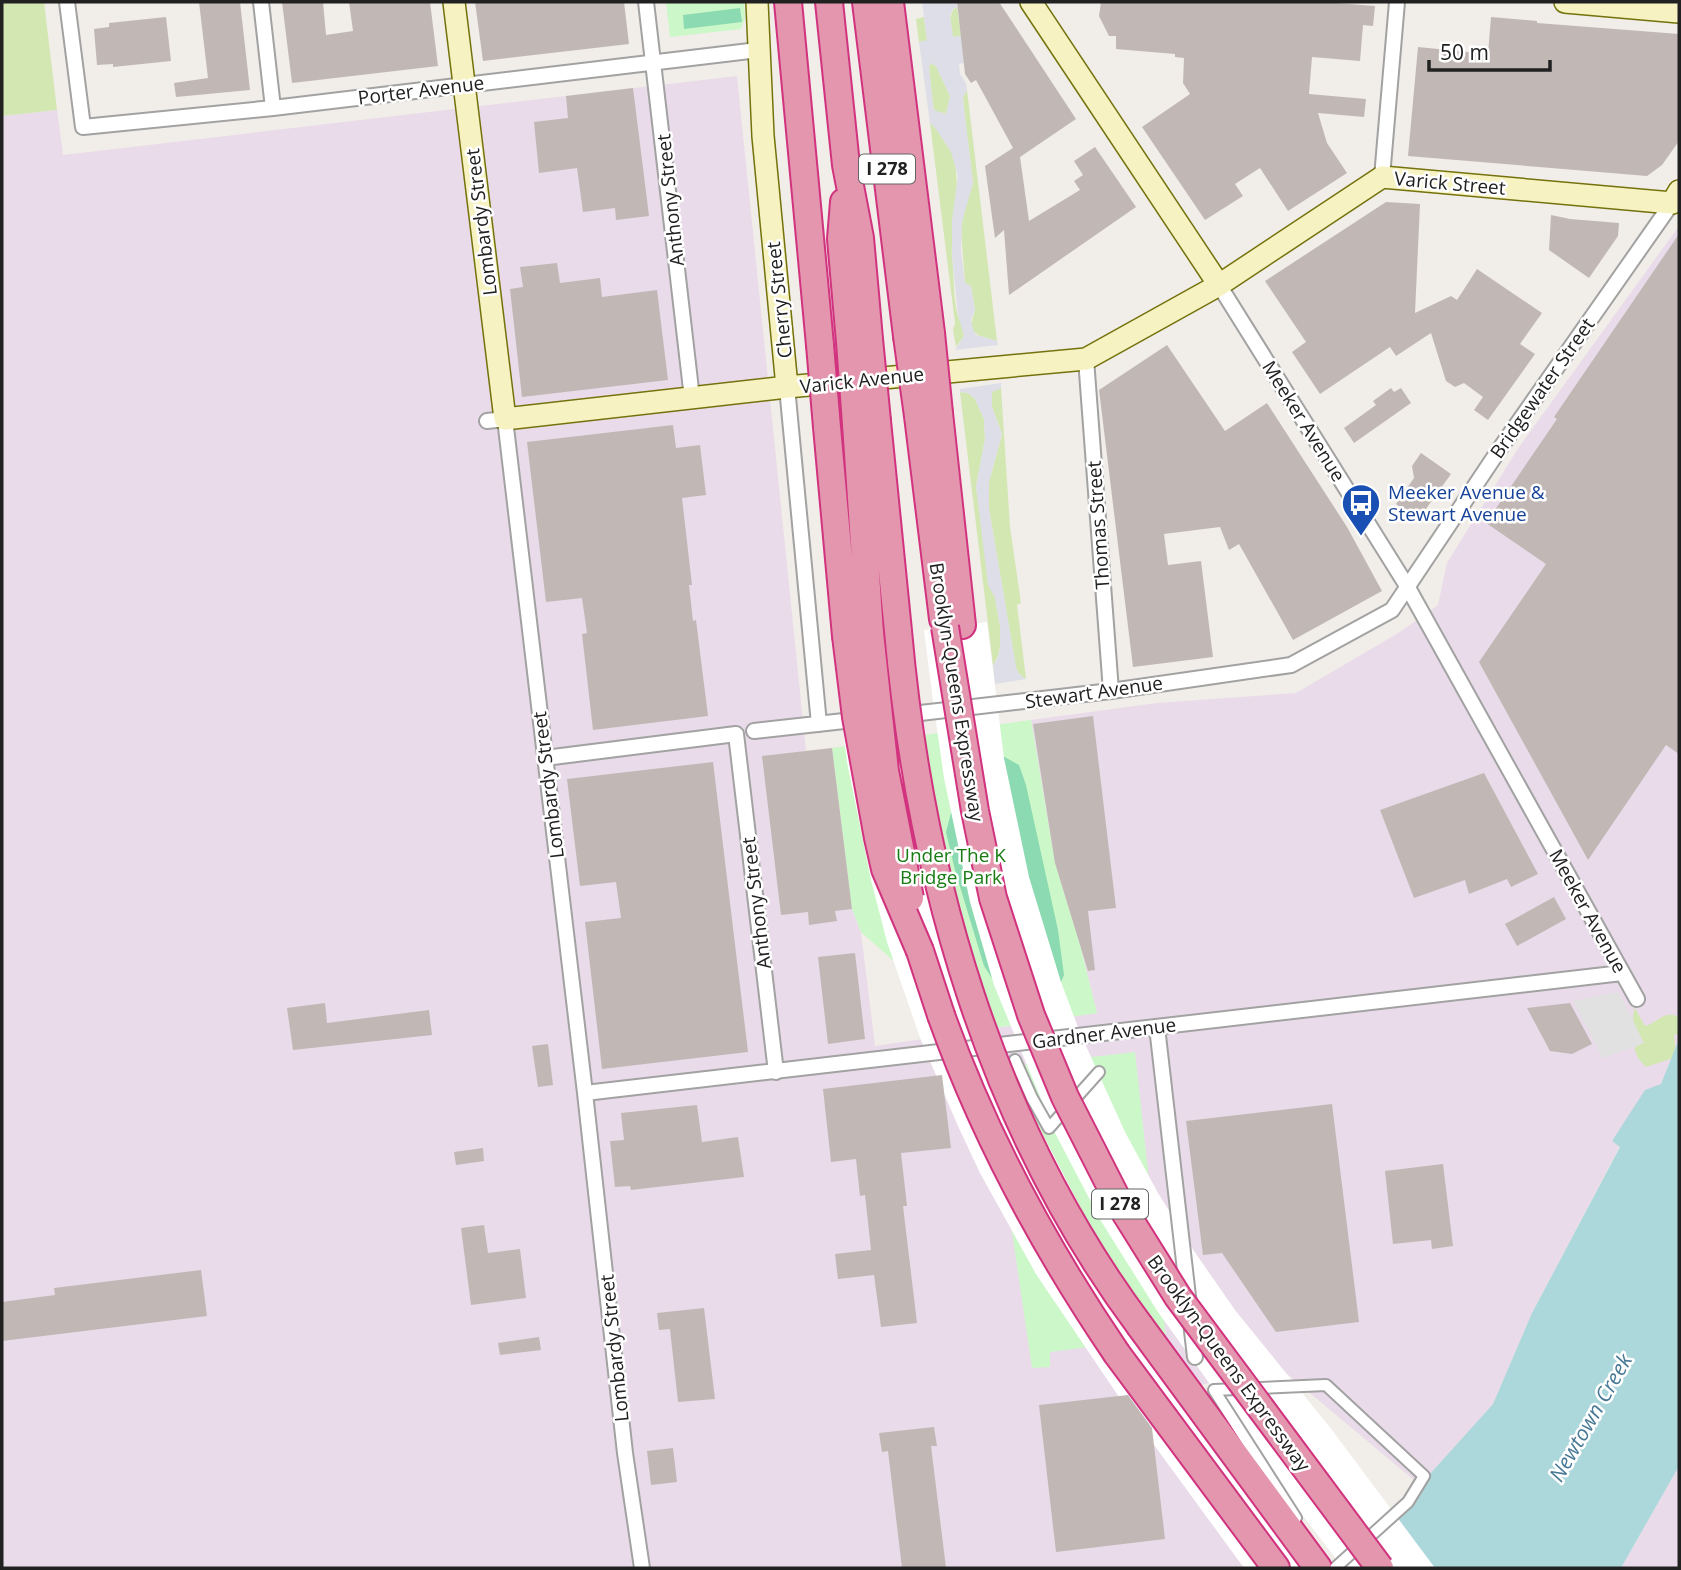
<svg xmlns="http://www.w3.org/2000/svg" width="1681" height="1570" font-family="'Open Sans',sans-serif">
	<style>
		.industrial { fill: #e9dbe9 }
		.grass { fill: #d3e7b2 }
		.park { fill: #ccf7c9 }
		.pitch { fill: #8cdab1 }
		.parking { fill: #e1e1e1 }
		.plaza { fill: #dddee7; fill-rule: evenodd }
		.water { fill: #acd7db }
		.pier { fill: #fff }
		.building { fill: #c1b8b5 }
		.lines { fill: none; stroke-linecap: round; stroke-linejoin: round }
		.pedestrian-casing { stroke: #a2a2a2; stroke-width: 14 }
		.minor-casing { stroke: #a2a2a2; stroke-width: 18 }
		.secondary-casing { stroke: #74720c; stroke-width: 24 }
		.motorway-casing { stroke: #d1337f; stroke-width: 30 }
		.pedestrian { stroke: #fff; stroke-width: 10 }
		.minor { stroke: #fff; stroke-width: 14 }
		.secondary { stroke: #f6f2c1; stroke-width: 21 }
		.motorway { stroke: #e396ae; stroke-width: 26 }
		.motorway-bridge-casing { stroke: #d1337f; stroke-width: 30; stroke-linecap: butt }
		.motorway-bridge { stroke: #e396ae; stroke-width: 26 }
		.labels { text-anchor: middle; stroke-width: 5; stroke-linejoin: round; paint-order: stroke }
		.shield { fill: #fff; stroke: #646464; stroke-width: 2 }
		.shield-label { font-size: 18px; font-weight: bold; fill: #212121 }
		.street-label { font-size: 19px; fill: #212121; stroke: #fff }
		.transit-label { font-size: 19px; fill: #164399; stroke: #fff; text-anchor: start }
		.park-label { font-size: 19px; fill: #187b13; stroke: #fff }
		.water-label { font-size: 21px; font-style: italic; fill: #487995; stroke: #fff }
	</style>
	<rect width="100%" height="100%" fill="#f1ede8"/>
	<!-- industrial -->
	<path class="industrial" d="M737,76l69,675 26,-3 20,161 9,23 14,114 222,-33 -17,-68 -25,-82 -24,-143 126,-17 139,-10 104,-61 38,-27 9,-42 70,-113 162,-224v813l-18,45 -49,57 8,5 -88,167 -39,91 -73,81 -140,-117 -127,27 114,173h-1265v-1452l55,-6 6,45z
		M1679,1466v102h-58z"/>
	<!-- grass -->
	<path class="grass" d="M2,2h42l13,108 -55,6z
		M957,7l4,29 -8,1c-2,-10 -6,-25 4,-30z
		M924,17l3,24 -8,1 -3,-23z
		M931,63l5,3 14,30 -4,18 -12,-3 -1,-6 -4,-38z
		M967,90l30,251 -17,-5 -6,-4 -3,-8 4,-14 -4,-24 -6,-3 -4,-53 4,-26 8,-21 -9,-74 -1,-12z
		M930,123c44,38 20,85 22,133 2,18 1,42 6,60 3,7 5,13 6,20l-8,11 -3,-17 2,-7z
		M1001,388l9,139 11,76 -4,2 9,74 -7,-5 -3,-6 -27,-159v-27l13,-48 -10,-27v-16z
		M960,392l8,1 7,6 9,20 1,20 -9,48 24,139c0,13 2,28 -7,39z
		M1635,1008l10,18c14,-4 18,-16 34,-9v18l-5,-1 2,23 -30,10 -8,-9 -4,-10 6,-4c-4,-12 -10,-23 -5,-36z"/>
	<!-- park -->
	<path class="park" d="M666,2h78l1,16 -4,11 -71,8z
		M1031,720l24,143 25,82 17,68 -177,26 -14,-67 -45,-40 -9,-23 -20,-161z
		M1135,1052l31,285 -116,15v15l-18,1 -44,-299z"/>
	<!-- pitch -->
	<path class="pitch" d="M740,8l2,14 -58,7 -1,-14z
		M1001,755l18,10 7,20 32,145 6,45 -3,7 -64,4 -13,-20 -29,-96 -9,-38 10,-38z"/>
	<!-- parking -->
	<path class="parking" d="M1619,992l25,51 -41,15 -30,-57z"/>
	<!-- plaza -->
	<path class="plaza" d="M922,2h35v5l-4,2 -3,6 2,14 1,8 8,-1 3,27 -5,1 1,10 6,9 1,7 -4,7 1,12 9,74 -11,39 -1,29 4,32 6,3 4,24 -4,10 2,9 3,6 21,6 1,4 -43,5 9,-14 -6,-21 -6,-60v-35l6,-44 -7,-24 -15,-23 -6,-6 -11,-81 8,-2zM931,63l5,3 14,30 -4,18 -12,-4 -1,-5 -4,-38z
		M1001,383v5l-9,4v15l10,27 -13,48v27l27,158 3,7 7,5 -31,5 -2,-19 4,-5 3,-11v-23l-5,-28 -7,-13 -12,-98 9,-48 -1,-20 -9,-20 -7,-6 -8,-1v-3z"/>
	<!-- water -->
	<path class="water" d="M1679,1039v427l-58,102h-292l91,-83 73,-81 39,-91 88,-166 -8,-6 33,-51 16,-6z"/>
	<!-- pier -->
	<path class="pier" d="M987,622l17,136 25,119 32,105 20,53 44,97 33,61 36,58 41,59 97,120 103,138h-92l-85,-111 -10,-20 -90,-125 -57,-91 -46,-88 -61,-148 -24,-83 -26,-124 -11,-77 -9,-71z
		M898,631l16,57 27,157 31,115 19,52 45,109 56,109 33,53 208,285h-89l-125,-171 -83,-123 -56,-101 -22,-47 -38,-88 -33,-96 -16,-62 -24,-118 -16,-125z"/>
	<!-- building -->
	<path class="building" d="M199,2h41l10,88 -74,7 -2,-14 34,-5z
		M282,2h41l3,33 27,-4 -4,-29h81l8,64 -146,17z
		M475,2h149l5,42 -146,17z
		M957,2h42l77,117 -56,38 9,64 51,-31 -6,-9 9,-6 -9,-14 21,-14 41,60 -127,88 -5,-65 -9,8 -10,-72 28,-18 -37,-68 -5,3 -6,-9z
		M1101,2h222l52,4 -2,20 -10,-1 -3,36 -48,-4 -3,37 57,5 -2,18 -46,-4 9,30 20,30 -59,38 -28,-43 -25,16 8,12 -38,24 -63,-93 48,-33 -7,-11 1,-25 -9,-1v-3l-59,-5v-13h-7l-10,-20z
		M166,17l5,44 -58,6v-3l-16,1 -3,-36 15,-2v-4z
		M1491,17l46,4v2l142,11v107l-17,24 -15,11 -239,-20 10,-109 70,7z
		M633,88l16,128 -33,4 -1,-12 -32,4 -6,-44 -38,5 -5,-51 34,-4 -2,-22z
		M1386,202l34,2 -5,109 36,-17 6,4 20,-31 65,44 -22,31 15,10 -47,66 -14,-10 9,-13 -19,-14 -9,4 -9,-6 -15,-48 -35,23 -6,-9 -70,47 -28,-42 14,-10 -41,-61z
		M1551,215l19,4 49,4 -1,13 -29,42 -40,-28z
		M1679,234v520l-13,-9 -78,115 -109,-198 67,-98 -60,-41 71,-104 -3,-2z
		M557,263l3,20 40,-5 2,19 55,-7 11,90 -146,17 -12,-108 13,-2 -3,-20z
		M1167,345l58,86 42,-28 80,124 35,64 -89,49 -54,-96 -10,6 -9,-23 -56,7 4,31 33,-4 12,96 -80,10 -34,-277z
		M1391,388l3,4 7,-4 10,15 -57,40 -10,-15 32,-23 -3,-4z
		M673,425l3,23 24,-3 6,50 -24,3 10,87h-3l4,36 3,-1 12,96 -115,14 -11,-96 5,-1 -5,-35 -36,4 -19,-160z
		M1421,453l30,21 -33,46 -22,-16 18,-26 -2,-12z
		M1093,716l23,192 -28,3 7,59 -7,1 -33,-108 -22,-139z
		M832,748l20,161 -17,2 2,10 -28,4 -1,-13 -27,3 -19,-159z
		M713,762l35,290 -146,17 -17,-147 36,-4 -5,-36 -36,4 -13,-107z
		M1484,773l54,101 -27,13 -4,-8 -38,15 -4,-14 -51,18 -34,-88z
		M1554,897l12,22 -49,27 -12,-22z
		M855,953l10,86 -37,5 -10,-87z
		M325,1003l2,20 102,-13 3,25 -139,15 -6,-42z
		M1570,1003l22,41 -20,10 -22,-3 -23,-43z
		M548,1044l5,41 -15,2 -6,-41z
		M942,1075l9,73 -50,5 6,53h-4l14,117 -36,4 -7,-52 -36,4 -3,-25 36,-4 -6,-55 -5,1 -4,-37 -25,3 -8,-73z
		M1332,1104l27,218 -83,10 -54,-79 -19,2 -17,-134z
		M697,1105l5,37 36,-5 6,40 -113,13 -1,-4 -15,1 -5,-46 14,-1 -3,-27z
		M483,1148l1,13 -28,4 -2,-13z
		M1443,1164l10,82 -21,3 -1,-9 -38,4 -8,-73z
		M484,1225l4,28 32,-4 6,49 -55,7 -10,-77z
		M201,1270l6,46 -205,25v-39l53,-7 -1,-7z
		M704,1308l11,91 -37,3 -8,-73 -11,1 -2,-17z
		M539,1337l2,13 -41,5 -2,-12z
		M1128,1395l24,33 13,111 -109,13 -17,-147z
		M934,1427l3,19h-6l15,122h-44l-14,-117 -6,1 -3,-19z
		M673,1448l4,34 -26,3 -4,-34z"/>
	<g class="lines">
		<!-- pedestrian casing -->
		<g class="pedestrian-casing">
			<path id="pedestrian" d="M1015,1060l17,38 17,30 50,-56
				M1296,1518l-82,-128 112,-5 98,91 -16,26 -73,66"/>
		</g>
		<!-- minor casing -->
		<g class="minor-casing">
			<path id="minor" d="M67,2l16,125 190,-19 485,-58
				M261,2l12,106
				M646,2l46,396
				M1382,177l15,-175
				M1219,285l188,301 230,413
				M1086,359l25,332
				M787,387l32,337
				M487,421l18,-2 80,674 40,360 17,115
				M903,715l208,-24 180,-26 101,-55 109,-163 171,-244
				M754,731l108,-12
				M545,758l191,-24 40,338
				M1157,1027l38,330
				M585,1093l1037,-120"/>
		</g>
		<!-- secondary casing -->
		<g class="secondary-casing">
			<path id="secondary" d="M454,2l51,417 282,-32 299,-28 133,-74 163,-108 290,26 7,-12
				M757,2l6,134 24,251
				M1031,2l188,283
				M1565,2l114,10"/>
		</g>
		<!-- motorway casing -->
		<g class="motorway-casing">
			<path id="motorway" d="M788,2l32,343
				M829,2l17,163 14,73 9,101
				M866,2l41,334
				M890,2l41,331
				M844,202l-3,37 9,103
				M939,413l23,212
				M918,416l25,203
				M877,421l21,210
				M856,424l14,209
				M827,427l19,209
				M920,951l21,64
				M1140,1326l178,242
				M1117,1354l159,214"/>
		</g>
		<!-- pedestrian -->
		<use href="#pedestrian" class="pedestrian"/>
		<!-- minor -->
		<use href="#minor" class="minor"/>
		<!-- secondary -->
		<use href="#secondary" class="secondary"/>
		<!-- motorway -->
		<use href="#motorway" class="motorway"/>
		<!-- motorway-bridge casing -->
		<g class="motorway-bridge-casing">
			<path id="motorway-bridge" d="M931,333l8,80
				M907,336l11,80
				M869,339l8,82
				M850,342l6,82
				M820,345l7,82
				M945,627l30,184 18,87 38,117 34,82 53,104 60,96 202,271
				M898,631c22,247 92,494 242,695
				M870,633l15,138 25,127
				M846,636l10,81 22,121 7,31 35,82
				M941,1015c43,121 104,233 176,339"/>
		</g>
		<!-- motorway-bridge -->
		<use href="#motorway-bridge" class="motorway-bridge"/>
	</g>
	<!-- icons -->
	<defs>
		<g id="bus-pin" transform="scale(2.0125)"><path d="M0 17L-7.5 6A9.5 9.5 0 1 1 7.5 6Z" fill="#1a4fb4" stroke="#fff"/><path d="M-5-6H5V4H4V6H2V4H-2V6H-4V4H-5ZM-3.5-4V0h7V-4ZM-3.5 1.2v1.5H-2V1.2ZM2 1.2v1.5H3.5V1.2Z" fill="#fff"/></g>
	</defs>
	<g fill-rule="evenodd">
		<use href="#bus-pin" x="1361" y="503"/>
	</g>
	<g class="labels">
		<!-- shield labels -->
		<g class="shield">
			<rect x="859" y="154.5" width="56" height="29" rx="5"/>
			<rect x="1092" y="1189.5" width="56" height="29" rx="5"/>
		</g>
		<g class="shield-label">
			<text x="887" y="175">I 278</text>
			<text x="1120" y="1210">I 278</text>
		</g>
		<!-- street labels -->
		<g class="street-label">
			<text transform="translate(421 90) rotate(-7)" y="7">Porter Avenue</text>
			<text transform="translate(1450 183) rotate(5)" y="7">Varick Street</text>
			<text transform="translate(670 200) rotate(-96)" y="7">Anthony Street</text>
			<text transform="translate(481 222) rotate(-97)" y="7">Lombardy Street</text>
			<text transform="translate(779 300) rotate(-96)" y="7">Cherry Street</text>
			<text transform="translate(862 380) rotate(-6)" y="7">Varick Avenue</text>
			<text transform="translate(1542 388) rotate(-55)" y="7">Bridgewater Street</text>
			<text transform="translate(1304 421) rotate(58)" y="7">Meeker Avenue</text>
			<text transform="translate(1098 525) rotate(-94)" y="7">Thomas Street</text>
			<text transform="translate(957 692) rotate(81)" y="7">Brooklyn-Queens Expressway</text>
			<text transform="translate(1094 692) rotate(-8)" y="7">Stewart Avenue</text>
			<text transform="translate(548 785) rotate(-97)" y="7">Lombardy Street</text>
			<text transform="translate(756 903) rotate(-97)" y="7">Anthony Street</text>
			<text transform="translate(1588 911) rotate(61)" y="7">Meeker Avenue</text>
			<text transform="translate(1104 1033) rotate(-7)" y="7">Gardner Avenue</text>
			<text transform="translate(614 1348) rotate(-96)" y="7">Lombardy Street</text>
			<text transform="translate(1229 1363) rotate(54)" y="7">Brooklyn-Queens Expressway</text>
		</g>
		<!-- transit labels -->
		<g class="transit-label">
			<text x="1388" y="499">Meeker Avenue &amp;<tspan x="1388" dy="22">Stewart Avenue</tspan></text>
		</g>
		<!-- park labels -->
		<g class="park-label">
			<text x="951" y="862">Under The K<tspan x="951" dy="22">Bridge Park</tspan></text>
		</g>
		<!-- water labels -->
		<g class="water-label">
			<text transform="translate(1591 1418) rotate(-60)" y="7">Newtown Creek</text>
		</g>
	</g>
	<!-- border -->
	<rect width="1681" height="1570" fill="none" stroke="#212121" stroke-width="7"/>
	<!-- scale -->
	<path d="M1429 60v10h121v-10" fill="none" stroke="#212121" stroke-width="3.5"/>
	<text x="1440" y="60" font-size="21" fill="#212121" stroke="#ffffff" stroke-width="5" paint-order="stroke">50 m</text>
</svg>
